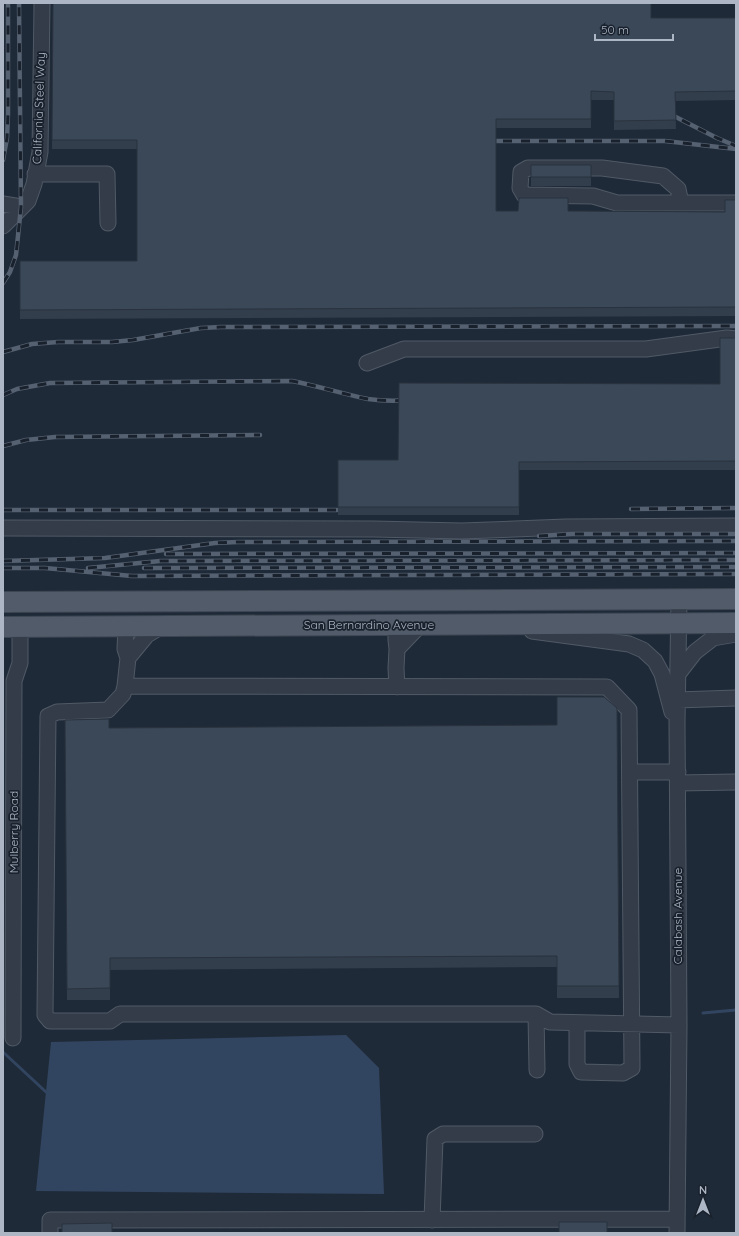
<svg xmlns="http://www.w3.org/2000/svg" width="739" height="1236" font-family="Quicksand,sans-serif">
	<style>
		.water { fill: #324560 }
		.lines { fill: none; stroke-linecap: round; stroke-linejoin: round }
		.stream { stroke: #324560; stroke-width: 3 }
		.minor-casing { stroke: #505966; stroke-width: 17 }
		.major-casing { stroke: #3c4552; stroke-width: 22 }
		.minor { stroke: #333c48; stroke-width: 15 }
		.major { stroke: #515b69; stroke-width: 20 }
		.rail-casing { stroke: #556070; stroke-width: 4.5 }
		.rail { stroke: #19212d; stroke-width: 3; stroke-dasharray: 9; stroke-linecap: butt }
		.wall { fill: #333e4c }
		.building { fill: #3b4858; stroke: #29323e }
		.labels { text-anchor: middle; stroke-width: 3.5; stroke-linejoin: round; paint-order: stroke }
		.street-label { font-size: 12px; fill: #adb6c5; stroke: #19212d }
	</style>
	<rect width="100%" height="100%" fill="#1f2a38"/>
	<!-- water -->
	<path class="water" d="M346,1035l33,33 5,126 -348,-3 15,-149z"/>
	<g class="lines">
		<!-- stream -->
		<path class="stream" d="M703,1013l33,-3
			M3,1052l43,40"/>
		<!-- minor casing -->
		<g class="minor-casing">
			<path id="minor" d="M35,174h72l1,49
				M681,203l-3,-14 -15,-13 -61,-8h-74l-7,4 -1,16 4,7 69,1 24,7h119
				M3,204l18,3
				M3,226l25,-25 6,-17 6,-32 2,-149
				M367,363l37,-14h242l81,-11 9,1
				M3,528l370,1 89,2 104,-4 170,-1
				M396,625v15l1,9 -1,19 1,19
				M126,626l-1,23 3,9 -3,28 -2,8 -15,16 -51,2 -9,4 -3,299 5,6h60l10,-7h416l14,8 129,3
				M532,631l97,13 14,6 12,11 7,13 10,38
				M397,649l23,-24
				M128,658l19,-23 15,-9
				M678,674l17,-22 18,-14 23,-4
				M125,686l482,1 22,23 3,358 -9,5 -42,-1 -4,-8v-41
				M677,700l59,-2
				M630,772h48
				M678,783l58,-1
				M536,1014l1,56
				M13,1038l1,-357 6,-18v-36
				M432,1220l3,-81 8,-5h92
				M50,1233v-13l627,-1
				M677,1233l2,-208 -2,-303 2,-123"/>
		</g>
		<!-- major casing -->
		<g class="major-casing">
			<path id="major" d="M3,602l733,-3
				M3,627l733,-4"/>
		</g>
		<!-- minor -->
		<use href="#minor" class="minor"/>
		<!-- major -->
		<use href="#major" class="major"/>
		<!-- rail casing -->
		<g class="rail-casing">
			<path id="rail" d="M666,112l51,26 19,8
				M485,141h180l71,8
				M3,160l4,-22 1,-24v-111
				M3,283l7,-11 6,-17 5,-48 -2,-204
				M3,352l29,-8 26,-2h54l21,-2 68,-12 20,-1 515,-1
				M3,395l14,-6 33,-6 242,-2c26,5 51,13 76,18 14,2 28,2 41,1
				M3,446l23,-6 29,-3 205,-2
				M631,509l105,-1
				M3,510h334
				M539,536l33,-2h164
				M166,554l570,-1
				M3,561l102,-3 110,-15 23,-1 498,-1
				M3,568h42l87,8 604,-2
				M88,568l72,-7 576,-1
				M144,568l592,-1"/>
		</g>
		<!-- rail -->
		<use href="#rail" class="rail"/>
	</g>
	<!-- wall -->
	<path class="wall" d="M53,3l598,15h85v82l-61,1 1,28 -62,1v-30h-23v28h-95v83l229,1 11,-12v116l-716,3v-58h117v-112h-85z
		M531,165h60v21h-60z
		M736,338v132h-217v45h-181v-55h60l322,-76z
		M617,708l2,290h-62v-31l-447,3v30h-43l-2,-280 44,8 448,-3z"/>
	<!-- building -->
	<path class="building" d="M53,3h598v15h85v73l-61,1 1,28 -62,1v-29l-23,-1v28h-95v92h22l1,-13h49v13l157,1v-12h11v107l-716,3v-49h117v-121h-85z
		M531,165h60v12h-60z
		M720,338h16v123l-217,1v45h-181v-47h60l1,-77 321,1z
		M557,697h47l13,11 2,278h-62v-30l-447,2v30l-43,1 -2,-269 44,-1v9l448,-3z
		M559,1222h48v11h-48z
		M112,1223v10h-50v-9z"/>
	<g class="labels">
		<!-- street labels -->
		<g class="street-label">
			<text transform="translate(39 108) rotate(-88)" y="4">California Steel Way</text>
			<text x="369" y="629">San Bernardino Avenue</text>
			<text transform="translate(14 832) rotate(-90)" y="4">Mulberry Road</text>
			<text transform="translate(678 916) rotate(-90)" y="4">Calabash Avenue</text>
		</g>
	</g>
	<!-- border -->
	<rect width="739" height="1236" fill="none" stroke="#adb6c5" stroke-width="8"/>
	<!-- north arrow -->
	<g transform="translate(703 1200)" stroke="#19212d" stroke-width="3" paint-order="stroke">
	<path d="M0-3L7 15L0 10L-7 15Z" fill="#adb6c5"/>
	<text y="-6" font-size="11" font-weight="bold" text-anchor="middle" fill="#adb6c5">N</text>
	</g>
	<!-- scale -->
	<path d="M595 34v6h78v-6" fill="none" stroke="#adb6c5" stroke-width="2"/>
	<text x="601" y="34" font-size="12" fill="#adb6c5" stroke="#19212d" stroke-width="3" paint-order="stroke">50 m</text>
</svg>
